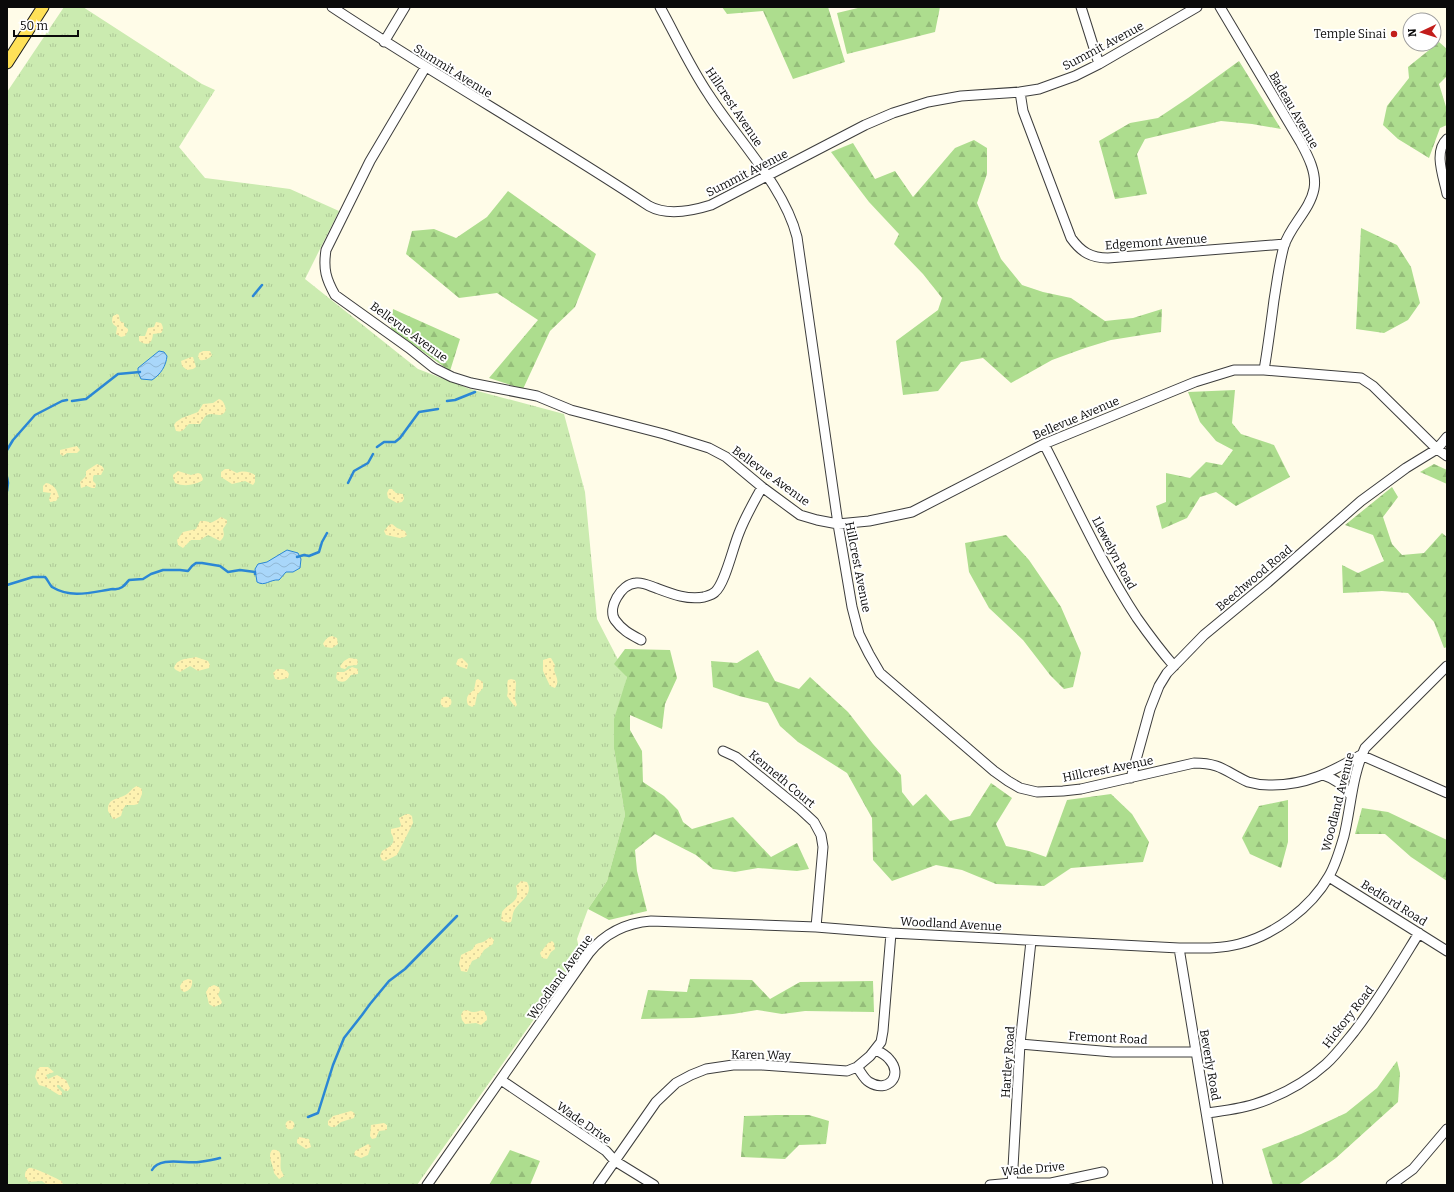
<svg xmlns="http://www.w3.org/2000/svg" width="1454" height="1192" font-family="Bitter,serif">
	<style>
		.grass { fill: url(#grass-tufts) }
		.forest { fill: url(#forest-firs) }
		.sand { fill: url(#sand-dots) }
		.water { fill: url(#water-waves); stroke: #2b87d5 }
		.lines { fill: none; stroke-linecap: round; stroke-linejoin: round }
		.stream { stroke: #2b87d5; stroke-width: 2.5 }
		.minor-casing { stroke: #3d3d3d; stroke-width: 11 }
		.major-casing { stroke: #1b1b1b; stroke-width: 13 }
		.minor { stroke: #fff; stroke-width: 9 }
		.major { stroke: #ffe158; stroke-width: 11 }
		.poi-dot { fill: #c21d1b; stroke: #fff; stroke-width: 1.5 }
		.labels { text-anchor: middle; stroke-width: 4; stroke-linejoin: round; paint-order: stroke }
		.poi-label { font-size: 12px; fill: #0a0a0a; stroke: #fff; text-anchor: end }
		.street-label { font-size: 12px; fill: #0a0a0a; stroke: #fff }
	</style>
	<defs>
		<pattern id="grass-tufts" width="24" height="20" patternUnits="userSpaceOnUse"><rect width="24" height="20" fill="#cbebb0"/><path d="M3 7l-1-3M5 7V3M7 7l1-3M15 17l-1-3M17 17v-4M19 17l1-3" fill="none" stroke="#adc896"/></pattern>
		<pattern id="forest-firs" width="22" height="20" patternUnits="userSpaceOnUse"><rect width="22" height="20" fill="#addd8e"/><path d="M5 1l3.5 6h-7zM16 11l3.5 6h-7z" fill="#94bc79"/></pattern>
		<pattern id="sand-dots" width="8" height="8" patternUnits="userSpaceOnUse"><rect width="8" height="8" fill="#fef2b1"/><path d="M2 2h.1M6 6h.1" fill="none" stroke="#d8ce97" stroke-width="1.8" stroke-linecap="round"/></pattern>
		<pattern id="water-waves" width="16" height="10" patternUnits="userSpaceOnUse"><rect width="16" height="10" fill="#a9d7fa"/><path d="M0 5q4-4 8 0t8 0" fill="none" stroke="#90b7d5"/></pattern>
	</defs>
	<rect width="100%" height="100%" fill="#fffce8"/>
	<!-- grass -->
	<path class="grass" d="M64,7h19l119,77 13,6 -36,57 26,31 85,11 49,22 -34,68 113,90 52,20 94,25 21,78 12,127 30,58 -5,20 -8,52 11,66 -18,66 -19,28 -11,30 3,15 -163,231h-410v-1093z"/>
	<!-- forest -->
	<path class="forest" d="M722,7h106l17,55 -52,17 -30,-68 -36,3z
		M862,7h78l-5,25 -88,22 -10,-41z
		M1439,42l8,7v27l-8,8 8,26v15l-7,3 -11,30 -31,-19 -15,-14 4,-19 22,-28 -1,-11z
		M1239,61l42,68 -29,-5 -31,-3 -76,18 -8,15 10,40 -32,5 -16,-58 31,-18 28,-5 30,-20z
		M974,140l13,8v26l-10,29 24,56 21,26 21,7 28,6 34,23 28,-3 29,-9 -1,23 -50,8 -26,8 -33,12 -41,23 -28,-25 -22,4 -23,29 -35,4 -7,-54 42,-31 4,-12 -19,-24 -29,-30 5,-10 -30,-32 -38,-50 22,-9 22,36 20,-8 18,26 42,-49z
		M508,191l88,63 -21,53 -25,24 -27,58 -34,-11 49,-58 -41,-27 -38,5 -53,-44 6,-23 22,-2 22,9 31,-21z
		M1361,228l36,17 14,22 9,36 -12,17 -24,13 -28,-4z
		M393,309l67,30 -10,32 -59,-42z
		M1235,390l-3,33 9,11 33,11 16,32 -54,29 -20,-14 -16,5 -13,21 -25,11 -6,-23 10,-4v-29l24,5 16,-16 16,3 11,-15 -17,-9 -16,-19 -12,-30z
		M1434,464l13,6v14l-27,-12z
		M1392,487l6,10 -15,20 9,27 10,11 22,-2 18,-20 5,4v110l-3,1 -10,-26 -26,-29 -26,-2 -39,2 -1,-28 16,8 26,-12 -11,-26 -28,-10z
		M1006,535l23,25 32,47 20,46 -8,34 -9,2 -14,-14 -27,-35 -34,-32 -20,-36 -4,-29z
		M625,649l45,1 7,28 -12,26 -3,25 -32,-14v15l12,21 1,31 21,14 14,14 5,12 9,7 41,-12 38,40 26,-14 12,26 -12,2 -39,-3 -23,4 -22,-3 -17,-14 -41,-21 -20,16 2,21 10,40 -38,9 -21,-11 19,-28 18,-66 -11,-66v-30l13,-42 -13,-13z
		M758,650l17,31 24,8 11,-12 38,35 25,32 28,31 1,17 11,14 13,-12 24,27 20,-5 21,-33 21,15 -16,26 10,22 23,5 17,6 21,-57 44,-6 21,20 17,28 -6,20 -72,6 -27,18 -48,-2 -34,-14 -26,-5 -44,16 -19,-21 -1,-42 -25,-45 -49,-31 -18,-16 -12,-23 -29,-7 -26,-9 -2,-26 26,2z
		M1288,800v42l-7,26 -31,-14 -8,-16 17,-32z
		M1362,808l26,4 59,28v41l-36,-24 -26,-23h-30z
		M690,979l62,1 18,19 30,-17 73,-1 1,31 -69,-1 -23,3 -25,-4 -24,4 -41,4 -51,1 7,-29 39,2z
		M1397,1061l3,12 -2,29 -62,56 -28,20 -10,7h-25l-11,-36 39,-15 45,-21 31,-25z
		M776,1115h33l20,6 -3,23 -27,1 -14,14 -44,-2 3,-41z
		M510,1150l30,11 -10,24h-41z"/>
	<!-- sand -->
	<path class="sand" d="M117,314l2,1 1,6 4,2v3l4,3v2l-3,5 -4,1 -5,-3 1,-7c-5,-3 -6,-5 -4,-11z
		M156,322l5,1c2,3 3,7 0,10l-8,1c-1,9 -4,13 -14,7v-5h6l3,-8 6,-1z
		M210,351l2,4c-2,3 -7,6 -12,5l-2,-3 1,-4 4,-2z
		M191,357h2l3,10 -3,2 -6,1 -5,-4 -1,-5z
		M219,399c5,2 6,6 7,11 -5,10 -12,1 -19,5 -3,2 -5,6 -7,9h-11c-5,4 -5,9 -13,7l-2,-6 2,-3 6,-4 16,-6 5,-8 10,-1z
		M77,446l3,4 -3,3h-10l-4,3 -3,-2v-4z
		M97,464l5,2 2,3 -3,6h-7l-1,2v4l3,3 -1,4h-3l-5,-2 -6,2 -1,-6 6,-6v-5z
		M225,469h4l8,4c6,-3 13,-1 18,2v7l-2,3 -8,-4 -13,3 -11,-7v-5z
		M178,471l13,4 7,-2 3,1 2,5 -1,2c-9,4 -17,6 -27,2l-2,-5v-3z
		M46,483c8,1 11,7 13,14l-3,4 -6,1 -1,-3 2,-6 -8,-1v-6z
		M389,489h3l4,4 7,1 1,5 -2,3 -5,1 -9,-5 -1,-5z
		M221,517l6,3v3l-4,6c1,5 2,8 -3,12l-12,-6 -8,5h-9l-8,8 -5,-3 -1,-5 6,-8 13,-3 4,-8c14,-1 6,6 21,-4z
		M392,524l5,4 8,3 2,4 -2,2 -5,1 -14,-3 -2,-4 5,-6z
		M332,636l5,2 1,6 -6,4 -7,-1 -2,-3c2,-4 4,-7 9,-8z
		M196,657l12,4 2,4 -1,3 -11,3 -8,-5 -10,6 -4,-2 -2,-2c3,-10 13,-9 22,-11z
		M349,658l8,1 1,3 -1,3 -9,1 -3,3 -4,-1 -1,-2 4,-5z
		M462,658l6,6 -1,5 -9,-3 -2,-2 2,-5z
		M549,658h2l4,7 -1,5c2,7 6,11 1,18l-5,-2 -7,-15v-11z
		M352,667l6,2v5l-7,1c-4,5 -5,8 -13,6l-2,-3 1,-6h7z
		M277,669c5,0 9,-1 12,5l-1,4 -9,2 -4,-1 -2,-6z
		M478,679l5,3v6l-6,7 -2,10 -3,2 -4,-2c-3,-7 0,-11 6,-15l2,-10z
		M511,679l4,1 1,3 -1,16 2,6 -2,2 -8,-11c2,-7 -1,-10 1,-16z
		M440.5 702a5.5 5.5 0 1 1 11 0a5.5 5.5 0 1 1-11 0Z
		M137,786l5,3v5l-4,10 -4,1h-8l-3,4 -2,7 -6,3h-2l-5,-8c-1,-14 11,-11 19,-17 4,-3 5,-6 10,-8z
		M406,814h3l3,2 1,7 -16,32 -12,6 -3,-1 -2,-4 2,-5c9,-5 15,-8 9,-18v-4l9,-2 1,-2 -2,-7z
		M521,881l6,1c7,12 -7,19 -12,27 -3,4 -2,9 -4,13 -3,1 -7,0 -10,-2l1,-8c8,-11 19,-9 14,-26z
		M491,937l3,3 -1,4 -9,6 -5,8 -7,3 -5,11 -6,-1 -2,-7 2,-9 12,-6c2,-6 4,-5 10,-7 3,-1 5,-4 8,-5z
		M552,941l2,2 1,6 -4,3 -4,7 -5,-1 -2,-5 8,-10z
		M188,979l4,1c1,6 -2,11 -8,12l-3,-2 -1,-4 3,-5z
		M214,985l5,2 1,3 -2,5 4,7 -1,2 -7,3 -5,-3 -3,-12 3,-5z
		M466,1010c2,0 4,2 7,2 7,1 10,-7 14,5v3l-6,5 -5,-2 -11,1 -3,-4 -1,-5 2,-4z
		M40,1067h8l6,5 -8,3 2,4 9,-4 9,5 4,8 -2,3h-3l-6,-6h-2v2l5,5v3h-3l-13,-8 -7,-2 -4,-8 2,-7z
		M351,1111l2,1 2,2 -1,4 -13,4 -6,5h-4l-3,-2v-4l5,-5z
		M285.5 1125a4.5 4.5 0 1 1 9 0a4.5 4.5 0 1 1-9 0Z
		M384,1123l3,2v5l-8,1 -3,7 -4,1 -2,-3 1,-11z
		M299,1137l10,2 2,8 -5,2 -9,-6v-3z
		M368,1144l3,2 -3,9 -7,3 -7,-3 1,-4z
		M272,1150c13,-2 7,12 9,20 1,2 2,4 3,6l-5,3 -5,-6c-1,-10 -7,-16 -2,-23z
		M29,1168c6,-1 26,10 33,13l1,4h-16l-5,-4 -13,1 -4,-5c0,-4 0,-6 4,-9z"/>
	<!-- water -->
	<path class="water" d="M159,351l5,1 3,4c-1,10 -6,18 -15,24l-11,-1 -3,-7v-4z
		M287,550l11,3 3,6 -1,9 -7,4h-7l-7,8c-9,-1 -14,7 -22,2l-2,-13 3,-5 9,-2z"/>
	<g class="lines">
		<!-- stream -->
		<path class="stream" d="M253,296l9,-11
			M72,401l14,-2 32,-25 22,-2
			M447,401l8,-1 20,-8
			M377,447l7,-5h11l5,-4 19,-26 19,-3
			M7,450l6,-10 22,-25 27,-14 5,-1
			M7,477l1,6 -1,8
			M348,483l6,-12 14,-8 5,-9
			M297,557l7,-2 5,1 10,-4 3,-10 5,-9
			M7,585l26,-8h12c3,3 4,7 7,10 20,12 40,5 61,2 8,1 11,-3 16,-9l14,-1 8,-5 12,-4h17l8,1 4,-5 4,-3h6l18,3 8,6 12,-2 15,2v2
			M308,1117l10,-4 15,-48 11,-27 18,-23 8,-11 19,-23 16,-12 52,-53
			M152,1170c8,-14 33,-6 47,-8 7,-1 14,-2 21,-4"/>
		<!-- minor casing -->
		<g class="minor-casing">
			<path id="minor" d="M332,7c104,69 213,130 317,199 18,10 43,5 62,-1l154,-80 28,-12 35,-11 33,-6 59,-4 19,-3 36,-13 24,-12 98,-57
				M660,7c16,29 30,60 49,88 28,44 75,91 88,142l41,287 14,83 7,27 10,20 11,19 114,98 14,10 12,7 17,4 26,-1 18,-2 113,-26c27,0 32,9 54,19 7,2 14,3 21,3 36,1 62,-13 92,-30l86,38
				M1081,7l18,57
				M1220,7l81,136c7,13 16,30 13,46 -4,21 -24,37 -30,57 -5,18 -7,36 -10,54 -3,23 -6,47 -10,70
				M384,42l21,-35
				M425,68l-55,93 -44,89c-3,19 0,29 9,45l74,53 25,20 18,9 19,6 66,13 34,14 93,24 45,14 17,9 36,30 38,28 17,5 21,4 31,-3 43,-9 132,-68 151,-62 39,-12h30l97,8 12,8 64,63 10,7
				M1020,92l3,19 48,127c10,14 20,20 37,20l177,-14
				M1447,139c-14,13 -3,39 0,55
				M1044,444c30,58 57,119 93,174 12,17 24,33 37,48
				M641,640c-11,-6 -19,-10 -26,-20 -8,-12 6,-36 21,-37 7,-1 14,3 20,5 16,6 31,12 48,9 3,-1 8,-2 11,-5 10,-8 18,-45 24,-59 6,-16 15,-31 23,-46
				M723,751l13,6 64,52 14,13 7,13 2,12 -7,80
				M1323,775c13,4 21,10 28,21
				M1131,778l19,-69 9,-23 8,-13 37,-38 63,-52 94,-82 45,-33 31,-19 10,-12
				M1329,877l118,74
				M1179,948l39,237
				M1020,1044l93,8h82
				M857,1067c4,5 7,12 12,15 19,12 35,-7 20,-23 -3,-4 -9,-7 -13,-9
				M501,1080l105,71 9,10 39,24
				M1207,1113c16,-2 32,-4 48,-9 25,-8 51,-22 71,-40 10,-9 19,-21 28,-32 24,-31 44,-65 65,-99
				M427,1185l162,-232c16,-20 36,-30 62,-32l165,6 75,6 288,15c20,0 41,1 60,-4 35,-9 72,-36 90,-68 7,-12 11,-26 15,-40 7,-29 8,-61 21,-88l82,-82
				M598,1185l58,-83 20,-19 15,-8 15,-6 27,-4h29l85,6 10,-4 13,-11 11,-14 2,-11 8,-98
				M990,1185l22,-2h39l52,-11
				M1012,1185l8,-141 11,-103
				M1391,1185l22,-16 34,-40"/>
		</g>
		<!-- major casing -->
		<g class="major-casing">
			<path id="major" d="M7,63l36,-56"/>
		</g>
		<!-- minor -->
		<use href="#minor" class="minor"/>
		<!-- major -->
		<use href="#major" class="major"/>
	</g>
	<!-- markers -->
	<circle class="poi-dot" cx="1394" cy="34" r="4"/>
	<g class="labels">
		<!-- poi labels -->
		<g class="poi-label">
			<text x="1386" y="38">Temple Sinai</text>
		</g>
		<!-- street labels -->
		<g class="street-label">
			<text transform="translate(1103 46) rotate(-28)" y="4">Summit Avenue</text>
			<text transform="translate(453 71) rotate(32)" y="4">Summit Avenue</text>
			<text transform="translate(734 107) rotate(56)" y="4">Hillcrest Avenue</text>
			<text transform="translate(1294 110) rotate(60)" y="4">Badeau Avenue</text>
			<text transform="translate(747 173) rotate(-27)" y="4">Summit Avenue</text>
			<text transform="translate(1156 242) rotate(-4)" y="4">Edgemont Avenue</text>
			<text transform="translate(409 332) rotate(36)" y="4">Bellevue Avenue</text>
			<text transform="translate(1076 418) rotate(-23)" y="4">Bellevue Avenue</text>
			<text transform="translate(771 476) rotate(36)" y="4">Bellevue Avenue</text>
			<text transform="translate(1114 553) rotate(62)" y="4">Llewelyn Road</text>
			<text transform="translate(858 567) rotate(79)" y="4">Hillcrest Avenue</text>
			<text transform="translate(1254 578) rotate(-40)" y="4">Beechwood Road</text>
			<text transform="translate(1108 769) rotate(-11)" y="4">Hillcrest Avenue</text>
			<text transform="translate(782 779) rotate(40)" y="4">Kenneth Court</text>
			<text transform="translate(1338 802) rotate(-76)" y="4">Woodland Avenue</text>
			<text transform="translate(1394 903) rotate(32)" y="4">Bedford Road</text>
			<text transform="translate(951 924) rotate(3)" y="4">Woodland Avenue</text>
			<text transform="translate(560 977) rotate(-54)" y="4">Woodland Avenue</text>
			<text transform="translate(1348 1017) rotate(-52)" y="4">Hickory Road</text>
			<text transform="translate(1108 1038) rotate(3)" y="4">Fremont Road</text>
			<text transform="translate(761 1055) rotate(1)" y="4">Karen Way</text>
			<text transform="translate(1008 1062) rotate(-86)" y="4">Hartley Road</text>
			<text transform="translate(1210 1065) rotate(80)" y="4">Beverly Road</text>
			<text transform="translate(584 1123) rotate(35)" y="4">Wade Drive</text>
			<text transform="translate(1033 1169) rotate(-5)" y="4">Wade Drive</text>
		</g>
	</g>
	<!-- border -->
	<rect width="1454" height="1192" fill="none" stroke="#0a0a0a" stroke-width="16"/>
	<!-- north arrow -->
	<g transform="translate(1422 32) rotate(266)"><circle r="19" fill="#ffffff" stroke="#9d9d9d"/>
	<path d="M0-3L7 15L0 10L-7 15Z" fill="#c21d1b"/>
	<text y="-6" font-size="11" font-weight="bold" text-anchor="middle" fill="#0a0a0a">N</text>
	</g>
	<!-- scale -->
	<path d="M14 30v6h64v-6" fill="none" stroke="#0a0a0a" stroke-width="2"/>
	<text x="20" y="30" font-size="12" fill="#0a0a0a" stroke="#ffffff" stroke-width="3" paint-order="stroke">50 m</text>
</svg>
